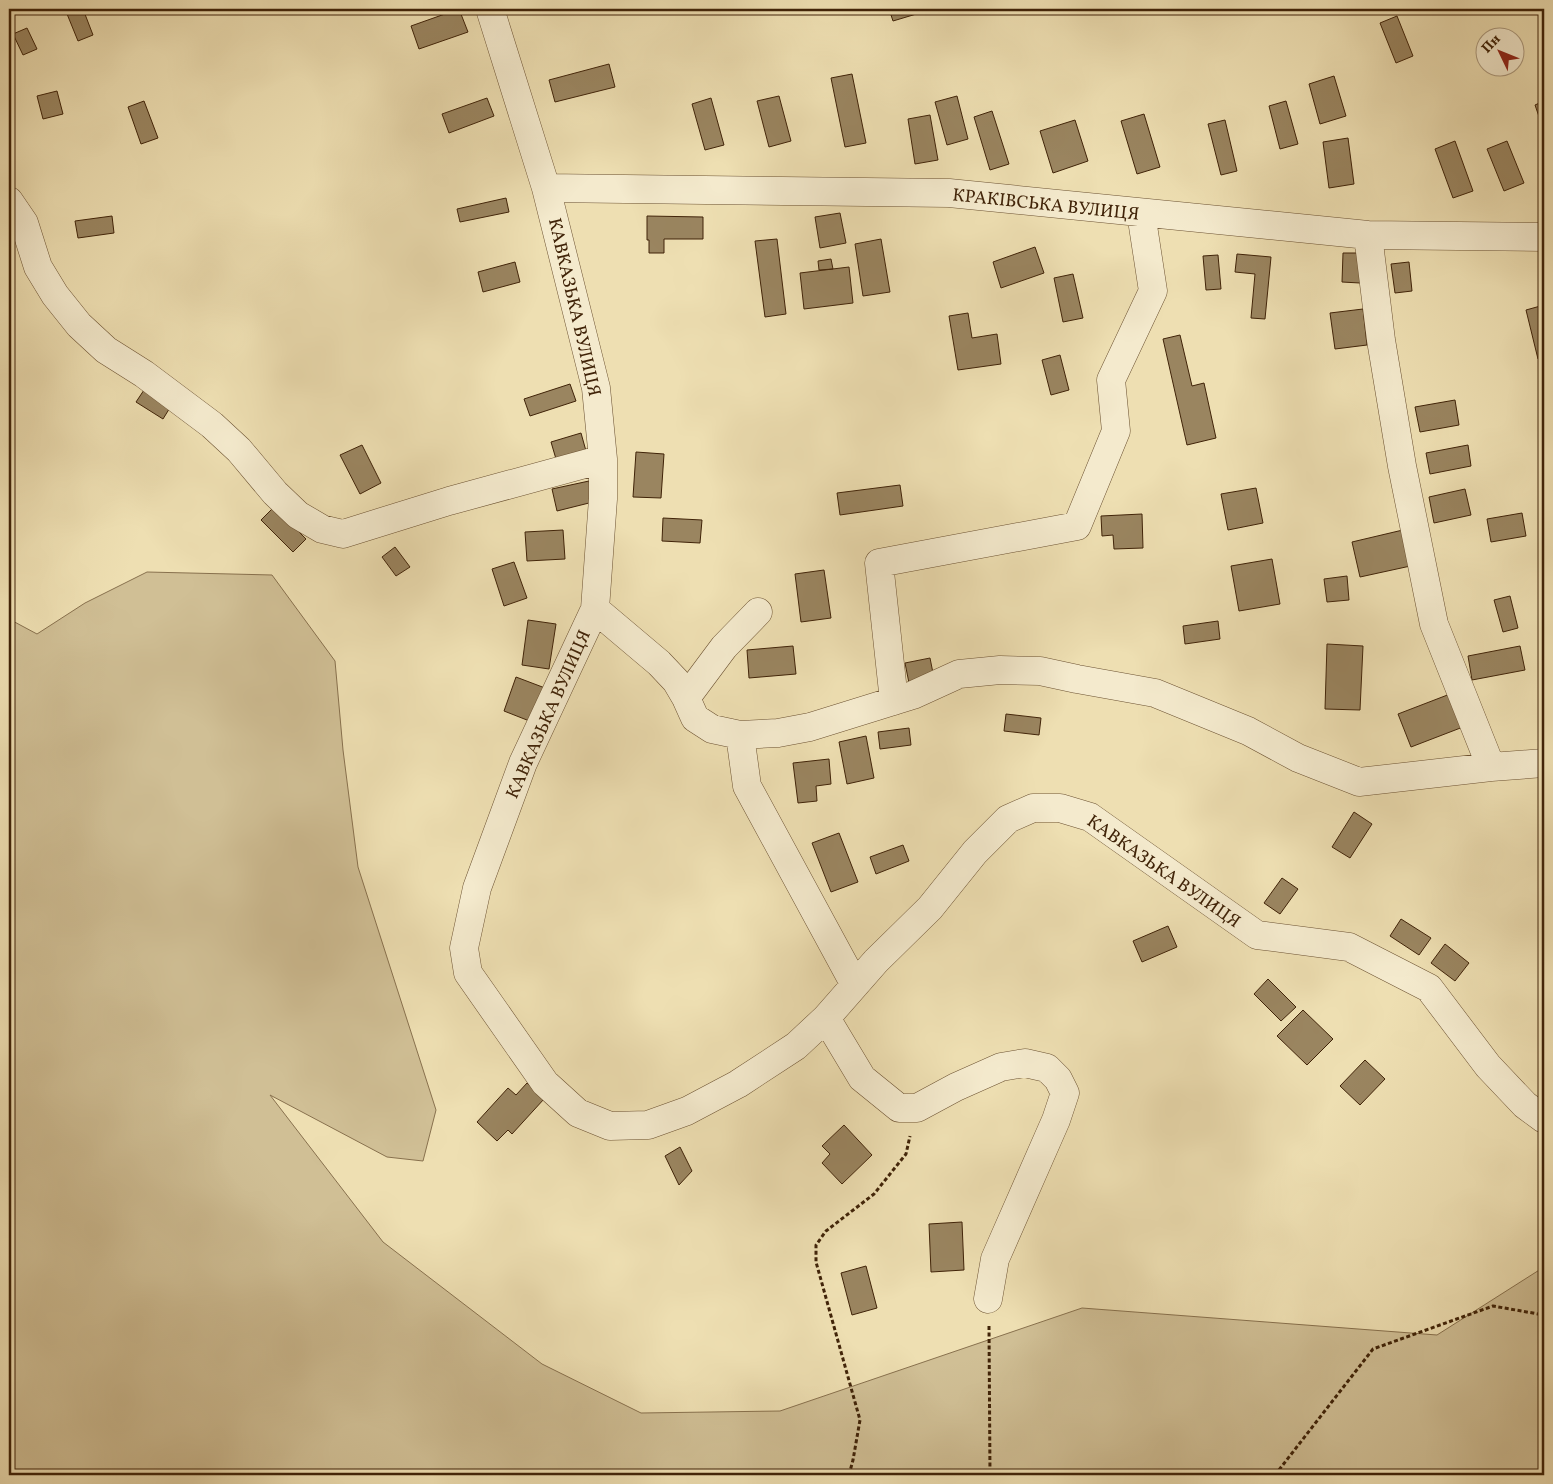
<svg xmlns="http://www.w3.org/2000/svg" width="1553" height="1484" font-family="Vollkorn,serif">
	<style>
		.green { fill: #d0bf95; stroke: #88714e }
		.building { fill: #9a8560; stroke: #402308 }
		.lines { fill: none; stroke-linecap: round; stroke-linejoin: round }
		.minor-casing { stroke: #6c5232; stroke-width: 29 }
		.path { stroke: #402308; stroke-width: 3; stroke-dasharray: 4 2.5; stroke-linecap: butt }
		.minor { stroke: #f4eacd; stroke-width: 28 }
		.labels { text-anchor: middle; stroke-width: 5; stroke-linejoin: round; paint-order: stroke }
		.street-label { font-size: 18px; fill: #402308; stroke: #f4eacd }
	</style>
	<rect width="100%" height="100%" fill="#eedfb2"/>
	<filter id="stains"><feTurbulence type="fractalNoise" baseFrequency=".004" numOctaves="4"/><feColorMatrix values="0 0 0 0 .2 0 0 0 0 .09 0 0 0 0 .02 0 0 0 .5 -.17"/></filter>
	<radialGradient id="worn" r=".72"><stop offset=".6" stop-color="#630" stop-opacity="0"/><stop offset="1" stop-color="#630" stop-opacity=".3"/></radialGradient>
	<!-- green -->
	<path class="green" d="M147,572l125,3 63,86 8,89 15,117 78,243 -13,51 -36,-4 -117,-62 113,147 159,122 99,49 139,-2 302,-103 355,27 107,-68v208h-1535v-856l28,15 48,-31z"/>
	<!-- building -->
	<path class="building" d="M65,9h18l10,26 -15,6z
		M459,9l9,23 -49,17 -8,-23z
		M889,9h44l-40,12z
		M1397,16l16,40 -17,7 -16,-40z
		M27,28l10,21 -14,6 -10,-21z
		M609,64l6,23 -60,15 -6,-22z
		M852,74l14,69 -21,4 -14,-69z
		M1334,76l12,40 -26,8 -11,-40z
		M57,91l6,23 -20,5 -6,-23z
		M779,96l12,45 -22,6 -12,-46z
		M957,96l11,43 -21,6 -12,-43z
		M487,98l7,18 -45,17 -7,-19z
		M711,98l13,47 -19,5 -13,-46z
		M144,101l14,37 -17,6 -13,-37z
		M1286,101l12,43 -18,5 -11,-43z
		M1544,101v30l-9,-26z
		M992,111l17,53 -19,6 -16,-53z
		M1144,114l16,53 -23,7 -16,-53z
		M930,115l8,45 -23,4 -7,-45z
		M1075,120l13,41 -35,12 -13,-42z
		M1225,120l12,51 -16,4 -13,-51z
		M1348,138l6,46 -25,4 -6,-46z
		M1455,141l18,50 -20,7 -18,-49z
		M1507,141l17,42 -20,8 -17,-42z
		M506,198l3,14 -49,10 -3,-13z
		M840,213l6,30 -26,5 -5,-31z
		M112,216l2,17 -36,5 -3,-17z
		M647,216l56,1v22h-39v14h-15v-13h-2z
		M777,239l9,75 -21,3 -10,-76z
		M881,239l9,53 -27,4 -8,-52z
		M1035,247l9,26 -43,15 -8,-26z
		M1343,253h17v30l-18,-1z
		M1237,254l34,3 -6,62 -14,-1 4,-44 -20,-2z
		M1218,255l3,34 -15,1 -3,-34z
		M831,259l2,10 -14,1 -1,-9z
		M515,262l5,20 -37,10 -5,-20z
		M1409,262l3,29 -17,2 -4,-29z
		M849,267l4,36 -49,6 -4,-36z
		M1073,274l10,44 -20,4 -9,-44z
		M1544,305v52l-6,2 -12,-49z
		M1363,309l4,36 -32,4 -5,-36z
		M968,313l4,25 25,-4 4,30 -43,6 -9,-54z
		M1180,335l12,51 12,-3 12,55 -29,7 -24,-106z
		M1060,355l9,35 -18,5 -9,-35z
		M570,384l6,17 -46,15 -6,-17z
		M144,390l27,16 -8,13 -27,-17z
		M1455,400l4,25 -39,7 -5,-25z
		M581,433l5,18 -30,8 -5,-17z
		M362,445l19,38 -21,11 -20,-39z
		M1468,445l3,21 -41,8 -4,-21z
		M636,452l28,2 -3,44 -28,-1z
		M589,481l4,21 -36,9 -5,-22z
		M900,485l3,21 -63,9 -3,-22z
		M1256,488l7,35 -35,7 -7,-36z
		M1465,489l6,26 -37,8 -5,-26z
		M274,507l32,32 -13,13 -32,-32z
		M1522,513l4,23 -35,6 -4,-23z
		M1142,514l1,34 -29,1 -1,-14 -11,1 -1,-20z
		M663,518l39,2 -2,23 -38,-2z
		M1407,529l8,36 -55,12 -8,-35z
		M563,530l2,29 -38,2 -2,-29z
		M395,547l15,20 -14,9 -14,-19z
		M1272,559l8,45 -41,7 -8,-45z
		M514,562l13,36 -23,8 -12,-37z
		M824,570l7,48 -30,4 -6,-48z
		M1347,576l2,24 -22,2 -3,-23z
		M1510,596l8,32 -15,4 -9,-32z
		M528,620l28,4 -7,45 -27,-4z
		M1218,621l2,18 -35,5 -2,-18z
		M1327,644l36,2 -3,64 -35,-1z
		M793,646l3,28 -47,4 -2,-28z
		M1520,646l5,24 -53,10 -4,-24z
		M930,658l4,20 -25,5 -4,-20z
		M516,677l29,11 -13,34 -28,-11z
		M1450,694l13,33 -52,20 -13,-33z
		M1006,714l35,4 -2,17 -35,-4z
		M909,728l2,17 -31,4 -2,-17z
		M866,736l8,42 -27,6 -8,-42z
		M829,759l2,25 -15,2 1,15 -19,2 -5,-40z
		M1354,812l18,12 -22,34 -18,-11z
		M839,833l19,49 -27,10 -19,-49z
		M903,845l6,16 -33,13 -6,-17z
		M1282,878l16,11 -18,25 -16,-11z
		M1401,919l30,19 -12,17 -29,-19z
		M1168,926l9,21 -35,15 -9,-21z
		M1445,944l24,19 -14,18 -24,-18z
		M1268,979l28,28 -15,14 -27,-27z
		M1303,1010l30,29 -26,26 -30,-29z
		M1365,1060l20,19 -25,26 -20,-19z
		M527,1083l17,16 -32,35 -4,-4 -11,11 -20,-19 31,-34 8,7z
		M844,1125l28,30 -30,29 -20,-21 8,-9 -8,-8z
		M680,1147l12,24 -13,14 -14,-29z
		M962,1222l2,48 -33,2 -2,-48z
		M866,1266l11,42 -25,7 -11,-42z"/>
	<g class="lines">
		<!-- minor casing -->
		<g class="minor-casing">
			<path id="minor" d="M490,9l56,179 50,200 7,71v40l-8,110 -72,154 -46,125 -13,60 4,25 77,110 33,30 32,13 38,-1 39,-14 51,-27 58,-38 30,-28 50,-57 54,-53 45,-56 33,-33 25,-11h27l30,9 167,118 92,12 80,41 59,78 37,39 19,14
				M546,188l403,5 419,42 176,2
				M9,201l15,22 14,44 17,28 24,30 27,25 38,24 68,51 27,25 36,43 23,22 24,14 21,5 106,-33 154,-42
				M1368,235l13,105 21,126 32,158 57,143
				M595,609l64,54 17,18 10,17 9,20 17,11 28,6 38,-2 32,-6 103,-32 46,-21 41,-4 40,1 37,8 78,14 93,38 50,27 61,24 132,-15 53,-4
				M686,698l38,-51 34,-35
				M894,701l-15,-138 198,-37 39,-95 -5,-51 42,-89 -12,-78
				M740,735l7,51 108,199
				M826,1018l36,60 37,30h18l39,-21 45,-20 24,-4 22,5 11,11 7,14 -9,27 -61,139 -7,40"/>
		</g>
		<!-- path -->
		<path class="path" d="M989,1326l1,149
			M849,1475l4,-15 7,-40 -44,-158v-17l10,-14 48,-37 32,-40 4,-18
			M1275,1475l98,-126 120,-43 51,9"/>
		<!-- minor -->
		<use href="#minor" class="minor"/>
	</g>
	<g class="labels">
		<!-- street labels -->
		<g class="street-label">
			<text transform="translate(1046 204) rotate(6)" y="6">КРАКІВСЬКА ВУЛИЦЯ</text>
			<text transform="translate(575 307) rotate(77)" y="6">КАВКАЗЬКА ВУЛИЦЯ</text>
			<text transform="translate(548 714) rotate(-66)" y="6">КАВКАЗЬКА ВУЛИЦЯ</text>
			<text transform="translate(1164 871) rotate(35)" y="6">КАВКАЗЬКА ВУЛИЦЯ</text>
		</g>
	</g>
	<!-- margin -->
	<rect width="1553" height="1484" fill="none" stroke="#eedfb2" stroke-width="30"/>
	<rect x="10" y="10" width="1533" height="1464" fill="none" stroke="#402308" stroke-width="2.5"/>
	<rect x="15" y="15" width="1523" height="1454" fill="none" stroke="#402308"/>
	<!-- north arrow -->
	<g transform="translate(1500 52) rotate(313)"><circle r="24" fill="#f4eacd" stroke="#ac9a7e"/>
	<path d="M0-4L9 19L0 12L-9 19Z" fill="#8f2418"/>
	<text y="-8" font-size="14" font-weight="bold" text-anchor="middle" fill="#402308">Пн</text>
	</g>
	<rect width="100%" height="100%" filter="url(#stains)"/>
	<rect width="100%" height="100%" fill="url(#worn)"/>
</svg>
